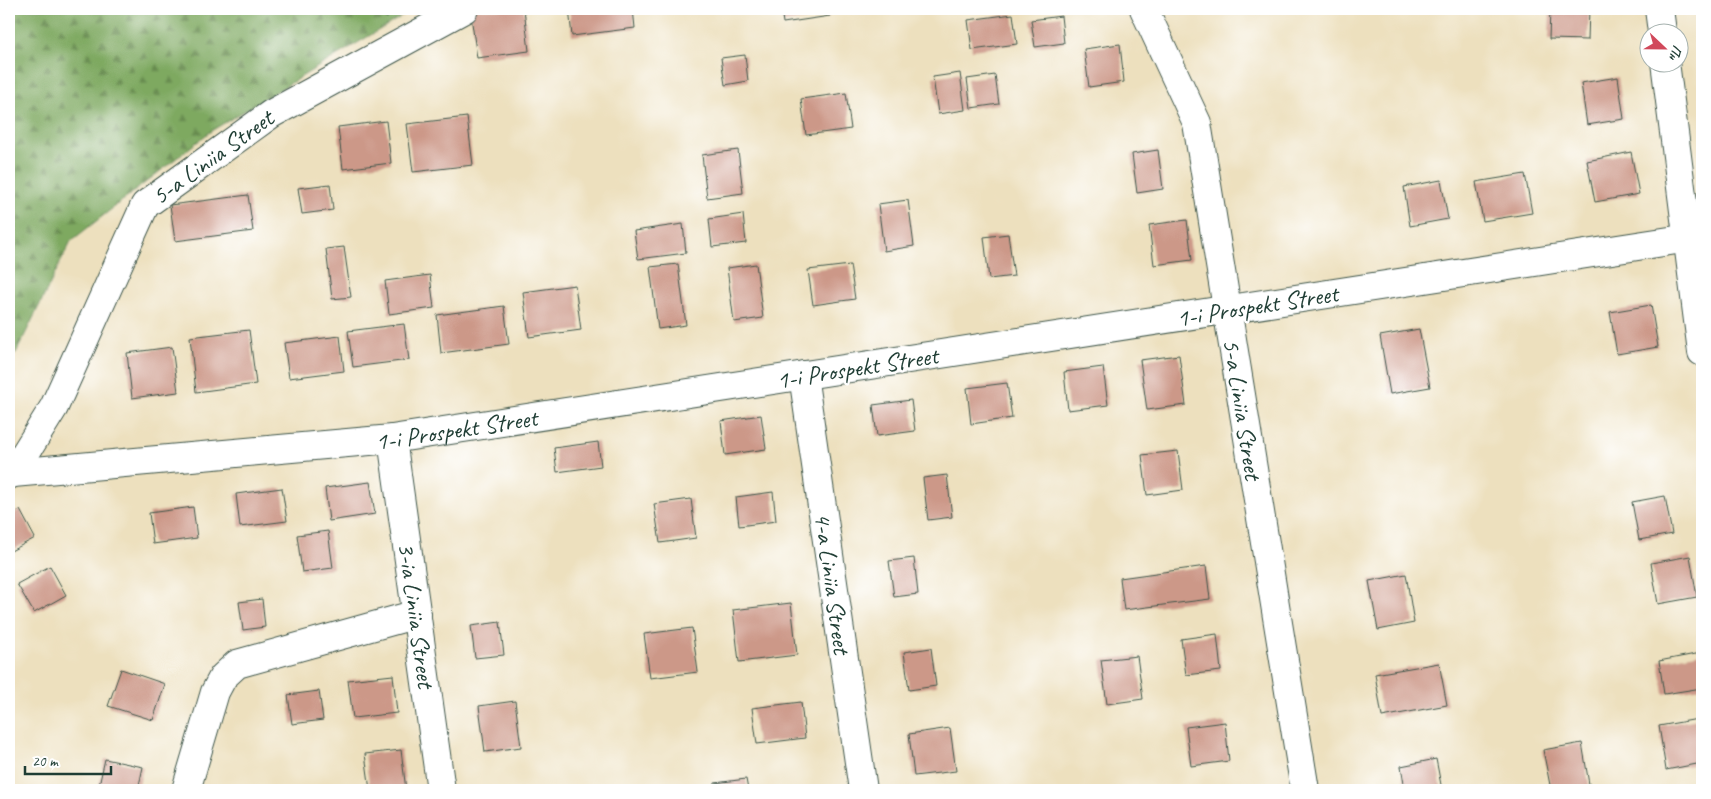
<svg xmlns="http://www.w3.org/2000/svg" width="1711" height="799" font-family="Caveat,sans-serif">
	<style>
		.forest { fill: url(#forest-firs); stroke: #4e734a }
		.building { fill: #cc9888 }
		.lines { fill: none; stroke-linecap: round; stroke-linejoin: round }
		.minor-casing { stroke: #3e5549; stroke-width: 30 }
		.path { stroke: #3e5549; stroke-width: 3; stroke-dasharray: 1 4; stroke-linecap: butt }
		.minor { stroke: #fff; stroke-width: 28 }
		.labels { text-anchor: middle; stroke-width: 4.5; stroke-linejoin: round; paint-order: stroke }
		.street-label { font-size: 25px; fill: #1f3d34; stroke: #fff }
	</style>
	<defs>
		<pattern id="forest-firs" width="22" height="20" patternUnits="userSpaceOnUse" patternTransform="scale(1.25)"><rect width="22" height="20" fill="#7ea960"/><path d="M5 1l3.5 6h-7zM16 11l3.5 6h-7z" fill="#678b50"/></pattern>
	</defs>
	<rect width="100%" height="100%" fill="#fff"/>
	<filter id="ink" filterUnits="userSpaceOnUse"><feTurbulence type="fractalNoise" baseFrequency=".02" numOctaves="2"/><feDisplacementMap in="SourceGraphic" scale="10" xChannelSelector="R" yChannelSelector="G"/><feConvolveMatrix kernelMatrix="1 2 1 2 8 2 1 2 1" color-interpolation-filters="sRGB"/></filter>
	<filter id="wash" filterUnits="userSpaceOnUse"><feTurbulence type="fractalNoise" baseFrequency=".0096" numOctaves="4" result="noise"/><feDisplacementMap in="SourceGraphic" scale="20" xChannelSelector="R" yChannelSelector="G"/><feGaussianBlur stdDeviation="1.12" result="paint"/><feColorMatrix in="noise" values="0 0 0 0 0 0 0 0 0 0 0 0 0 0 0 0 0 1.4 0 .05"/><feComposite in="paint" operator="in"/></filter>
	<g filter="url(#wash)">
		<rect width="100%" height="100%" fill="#ede0be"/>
		<!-- forest -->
		<path class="forest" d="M9,9h405l-203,122 -140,110 -55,112 -7,3z"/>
		<g id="blocks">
			<!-- building -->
			<path class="building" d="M470,9h54l5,42 -52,7z
				M569,9h64l2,19 -63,8z
				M781,9h48l1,7 -47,7z
				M1550,9h39l-1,31 -39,-1z
				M1013,14l4,30 -45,6 -4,-30z
				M1061,16l3,27 -29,4 -4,-27z
				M1120,44l4,38 -35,5 -5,-38z
				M745,55l3,26 -23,4 -4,-27z
				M960,73l5,37 -27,4 -5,-37z
				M995,75l4,29 -28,4 -4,-29z
				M1618,77l6,42 -37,6 -6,-42z
				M846,93l5,36 -45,6 -5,-36z
				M467,117l6,48 -60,7 -6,-48z
				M386,121l5,42 -48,6 -5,-42z
				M738,150l5,43 -36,5 -5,-43z
				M1158,150l5,39 -26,4 -5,-39z
				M1631,152l8,42 -44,8 -8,-41z
				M1525,174l7,39 -49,8 -7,-39z
				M1441,180l7,39 -38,7 -6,-39z
				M330,184l3,26 -31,4 -4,-26z
				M248,195l5,36 -78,10 -5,-36z
				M908,200l6,46 -30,5 -6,-47z
				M743,214l3,29 -34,4 -3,-28z
				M1187,220l5,40 -38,5 -5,-40z
				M683,224l3,29 -48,6 -4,-28z
				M1008,234l6,42 -25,3 -5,-42z
				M344,247l7,50 -19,2 -6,-50z
				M678,264l8,61 -28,4 -8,-62z
				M756,264l7,54 -29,4 -7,-54z
				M850,265l5,34 -42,6 -5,-35z
				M430,275l4,33 -45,6 -4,-33z
				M575,285l6,45 -52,7 -6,-45z
				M1651,305l7,42 -41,7 -7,-42z
				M504,306l5,38 -68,9 -4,-38z
				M404,324l5,36 -56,7 -5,-36z
				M1419,329l11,58 -40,7 -10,-58z
				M249,330l7,54 -60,8 -6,-55z
				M340,336l4,35 -55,7 -5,-35z
				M172,347l6,45 -46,6 -5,-45z
				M1179,355l7,50 -39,5 -7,-50z
				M1103,367l5,38 -40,5 -4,-38z
				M1007,383l5,35 -41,6 -4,-36z
				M911,400l4,31 -38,5 -4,-31z
				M761,415l5,34 -41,6 -4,-34z
				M598,442l3,24 -44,6 -3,-24z
				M1178,451l5,39 -36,5 -5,-40z
				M947,475l5,42 -24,3 -5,-42z
				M370,482l5,32 -46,7 -4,-33z
				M282,488l5,33 -47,6 -4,-33z
				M773,492l3,29 -37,5 -3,-29z
				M1665,496l7,38 -33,6 -7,-38z
				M691,499l5,39 -36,5 -6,-39z
				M193,507l4,31 -44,6 -4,-31z
				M20,510l15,28 -26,14v-36z
				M328,531l5,37 -31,4 -5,-37z
				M1690,556l7,41 -39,7 -7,-41z
				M914,558l4,36 -24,3 -5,-36z
				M50,566l16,29 -32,18 -17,-29z
				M1206,566l4,33 -86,11 -4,-32z
				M1406,574l8,49 -36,7 -9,-49z
				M262,599l3,28 -22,3 -4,-28z
				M791,603l6,52 -58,7 -6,-52z
				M500,622l4,33 -29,3 -4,-32z
				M692,628l6,44 -48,6 -6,-44z
				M1217,634l4,37 -35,4 -5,-36z
				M931,648l5,38 -27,4 -5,-38z
				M1701,653l1,35 -38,6 -5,-33z
				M1137,656l6,43 -36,5 -6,-44z
				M1439,663l8,42 -65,12 -7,-43z
				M121,669l44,15 -12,36 -45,-14z
				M393,675l4,38 -44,5 -5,-38z
				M319,691l4,29 -31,4 -4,-29z
				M515,701l6,46 -36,5 -6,-46z
				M801,702l4,36 -48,6 -5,-36z
				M1698,719l4,24v20l-36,7 -7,-44z
				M1225,722l4,39 -38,5 -5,-39z
				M950,728l6,43 -42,5 -5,-42z
				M1582,743l8,47h-39l-8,-40z
				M401,750l5,40h-36l-5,-36z
				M105,759l38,8 -5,23h-40z
				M1436,759l6,31h-37l-4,-24z
				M746,779l2,11h-33v-7z"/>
		</g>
	</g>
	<g filter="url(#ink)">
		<use href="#blocks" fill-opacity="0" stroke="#3e5549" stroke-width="1"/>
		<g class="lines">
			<!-- minor casing -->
			<g class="minor-casing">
				<g id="minor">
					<path d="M1144,9l53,114 108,667"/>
					<path d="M1659,9l3,23"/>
					<path d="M1665,62l37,290"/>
					<path d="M803,375l60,415"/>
					<path d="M392,439l49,351"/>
					<path id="s1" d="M13,473l41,-66 91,-202 126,-91 193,-105"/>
					<path id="s2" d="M9,475l4,-2 379,-34 1310,-203"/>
					<path d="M186,790l29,-98 8,-15 14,-13 180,-50"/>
				</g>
			</g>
			<!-- path -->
			<path class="path" d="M386,18l3,-9"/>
			<!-- minor -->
			<use href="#minor" class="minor"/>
		</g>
	</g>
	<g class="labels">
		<!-- street labels -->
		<g class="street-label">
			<text dy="9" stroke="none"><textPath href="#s1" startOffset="382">5-a Liniia Street</textPath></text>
			<text transform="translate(1257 305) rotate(-9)" y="9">1-i Prospekt Street</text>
			<text transform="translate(857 367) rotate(-9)" y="9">1-i Prospekt Street</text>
			<text transform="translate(1243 409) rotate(81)" y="9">5-a Liniia Street</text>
			<text dy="9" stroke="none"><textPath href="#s2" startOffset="450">1-i Prospekt Street</textPath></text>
			<text transform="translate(833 583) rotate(82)" y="9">4-a Liniia Street</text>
			<text transform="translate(417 615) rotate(82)" y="9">3-ia Liniia Street</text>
		</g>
	</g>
	<!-- margin -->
	<rect width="1711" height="799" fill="none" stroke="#fff" stroke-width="30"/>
	<!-- north arrow -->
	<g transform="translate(1664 48) rotate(112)"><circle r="24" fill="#ffffff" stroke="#a5b1ae"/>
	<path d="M0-4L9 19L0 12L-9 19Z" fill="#d1495b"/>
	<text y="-8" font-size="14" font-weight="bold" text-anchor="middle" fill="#1f3d34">Пн</text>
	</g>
	<!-- scale -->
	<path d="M25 766v8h86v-8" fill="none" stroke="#1f3d34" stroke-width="2.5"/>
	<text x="32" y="766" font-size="15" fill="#1f3d34" stroke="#ffffff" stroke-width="4" paint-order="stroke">20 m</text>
</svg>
